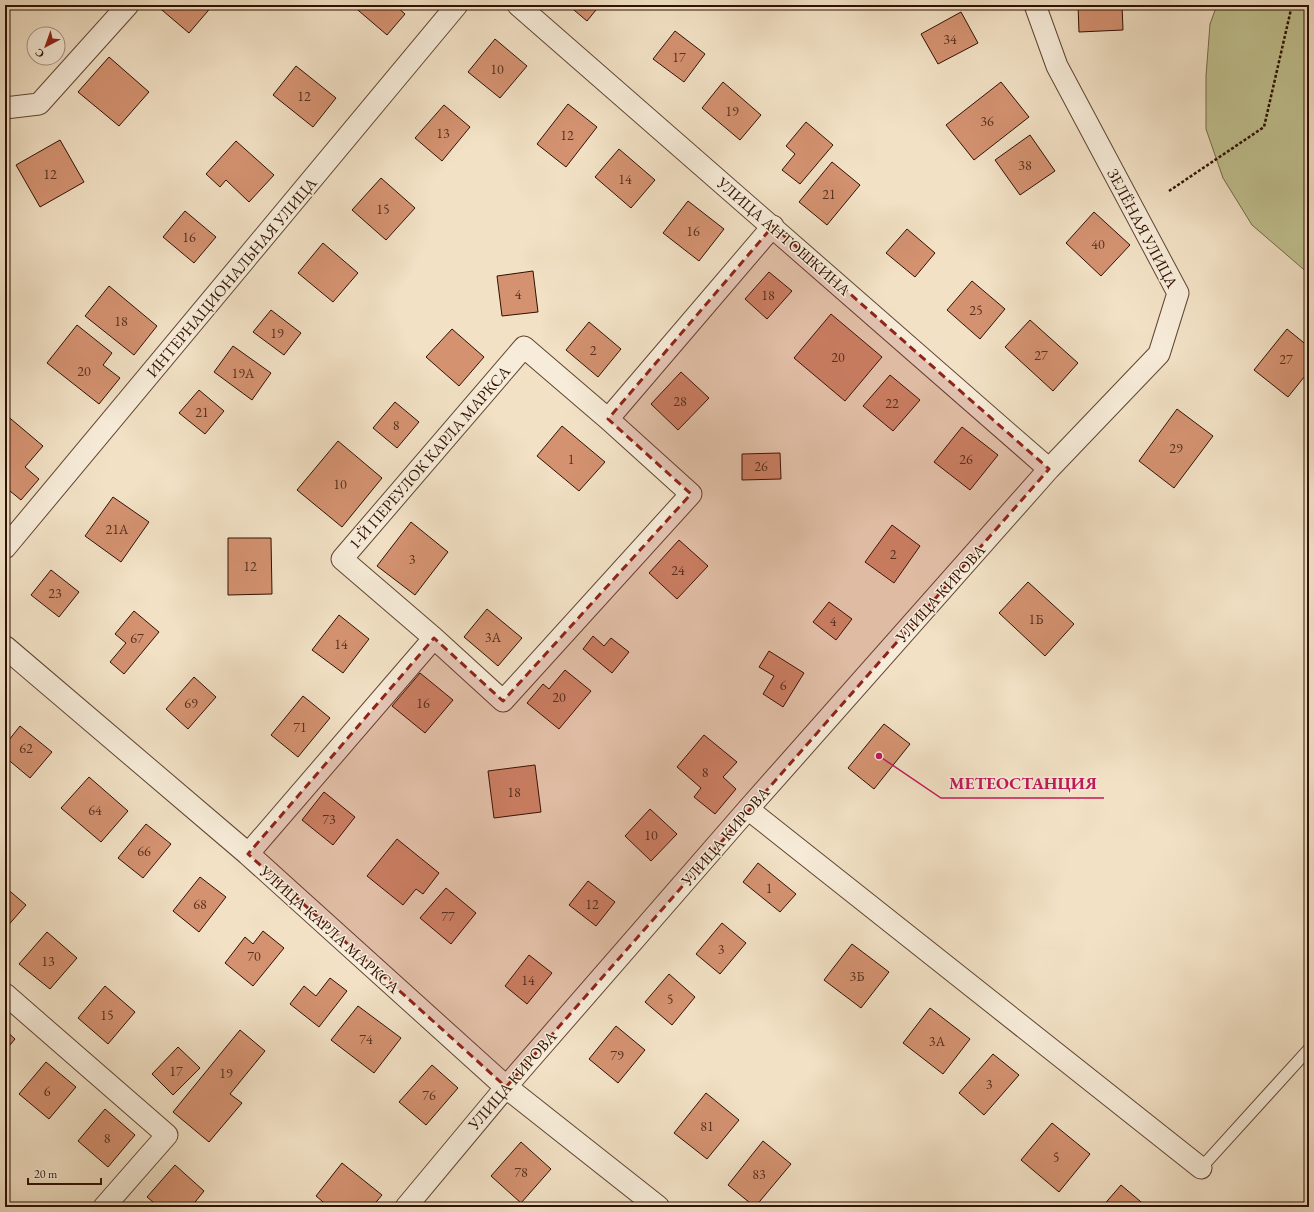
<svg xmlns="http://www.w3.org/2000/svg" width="1314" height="1212" font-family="'EB Garamond',serif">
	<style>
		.green { fill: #c0c190; stroke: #786949 }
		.building { fill: #d49271; stroke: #2f1102 }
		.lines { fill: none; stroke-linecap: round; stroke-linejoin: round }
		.service-casing { stroke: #604533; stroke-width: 13 }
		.minor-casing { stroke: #604533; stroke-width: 23 }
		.tertiary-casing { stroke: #604533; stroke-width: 24 }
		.path { stroke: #2f1102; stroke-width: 2.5; stroke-dasharray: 3 2; stroke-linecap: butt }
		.service { stroke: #f7ecd9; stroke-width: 11 }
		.minor { stroke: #f7ecd9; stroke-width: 21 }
		.tertiary { stroke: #f7ecd9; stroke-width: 22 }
		.marked { fill: #8f2418; fill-opacity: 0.2; stroke: #8f2418; stroke-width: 3; stroke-dasharray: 8 5; stroke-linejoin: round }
		.labels { text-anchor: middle; stroke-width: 3; stroke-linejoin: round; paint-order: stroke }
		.number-label { font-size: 14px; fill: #58311e }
		.street-label { font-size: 16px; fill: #2f1102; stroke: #f7ecd9 }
		.leader { fill: none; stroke: #c2185b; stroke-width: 1.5 }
		.callout-dot { fill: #c2185b; stroke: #f7ecd9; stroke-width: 1.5 }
		.callout-label { font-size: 17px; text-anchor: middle; font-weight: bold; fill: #c2185b; stroke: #f7ecd9; stroke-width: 3; stroke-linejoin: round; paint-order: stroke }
	</style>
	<rect width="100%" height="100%" fill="#f2e1c5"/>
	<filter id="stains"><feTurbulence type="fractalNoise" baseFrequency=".005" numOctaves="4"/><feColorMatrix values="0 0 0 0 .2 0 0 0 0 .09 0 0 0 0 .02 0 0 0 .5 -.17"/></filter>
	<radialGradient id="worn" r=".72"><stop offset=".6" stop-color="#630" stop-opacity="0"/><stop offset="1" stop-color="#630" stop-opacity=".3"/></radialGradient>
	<!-- green -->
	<path class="green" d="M1217,5h92v269l-57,-49 -29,-47 -17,-49v-53l4,-52z"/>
	<!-- building -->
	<path class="building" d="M156,5h57l-24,28z
		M352,5h43l10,9 -18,21z
		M568,5h32l-13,16z
		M1078,5h44l1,25 -44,2z
		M961,12l17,31 -40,21 -17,-30z
		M675,31l30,23 -21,28 -31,-23z
		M495,39l32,27 -27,32 -32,-26z
		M109,57l40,35 -30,34 -41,-34z
		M296,66l40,32 -23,29 -40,-32z
		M723,82l38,33 -21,25 -38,-32z
		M1001,82l28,35 -55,43 -28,-35z
		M568,104l29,23 -31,40 -29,-23z
		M444,105l26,22 -28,34 -27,-23z
		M806,122l27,23 -33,39 -18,-14 13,-16 -9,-8z
		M1030,135l25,36 -35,24 -25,-35z
		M60,140l24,42 -44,25 -24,-42z
		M236,141l38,34 -25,27 -23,-22 -6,7 -14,-13z
		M619,149l36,31 -24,28 -36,-31z
		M832,162l28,23 -33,40 -28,-23z
		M381,178l34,30 -29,32 -34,-30z
		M688,201l36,28 -25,32 -36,-28z
		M185,211l31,26 -22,26 -31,-26z
		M1094,212l36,33 -29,31 -35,-33z
		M907,229l28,24 -20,24 -29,-24z
		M323,243l35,30 -25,29 -35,-29z
		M533,271l5,41 -36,4 -5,-40z
		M769,272l23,19 -25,28 -22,-20z
		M972,281l33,28 -25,30 -33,-29z
		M109,286l48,40 -23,29 -49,-39z
		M271,310l30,23 -17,22 -31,-23z
		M831,314l51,43 -37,44 -51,-43z
		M1030,320l48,43 -25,28 -48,-44z
		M589,322l32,27 -23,28 -32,-27z
		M77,325l35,28 -9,12 17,13 -21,26 -52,-41z
		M452,329l32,28 -25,29 -33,-29z
		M1287,329l22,18v24l-21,26 -34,-27z
		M233,346l38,27 -19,27 -38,-28z
		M681,372l28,26 -31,32 -27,-26z
		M890,375l30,25 -27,31 -30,-25z
		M199,390l25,21 -19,23 -26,-21z
		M395,402l24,20 -22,26 -24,-20z
		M1177,409l36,27 -39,52 -35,-27z
		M5,414l38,32 -18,21 14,12 -18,21 -16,-13z
		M562,426l43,36 -26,29 -42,-35z
		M962,427l36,28 -28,35 -36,-28z
		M338,441l44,37 -40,49 -45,-37z
		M780,453l1,26 -39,1v-26z
		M113,497l36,25 -28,40 -36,-26z
		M411,522l37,30 -33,43 -38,-29z
		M892,525l28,21 -26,37 -29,-21z
		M228,538h43l1,56 -44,1z
		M679,540l29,26 -31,33 -28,-26z
		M51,570l28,22 -20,25 -28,-22z
		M1028,582l46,42 -29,32 -46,-43z
		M829,602l23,17 -16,21 -23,-18z
		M487,609l35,29 -24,28 -34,-29z
		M134,611l25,21 -35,42 -14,-12 16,-19 -11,-9z
		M339,615l30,24 -26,34 -31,-23z
		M593,636l11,10 7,-8 18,14 -17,21 -29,-24z
		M769,651l35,22 -21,34 -20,-13 11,-18 -15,-9z
		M565,670l26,21 -32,38 -32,-26 16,-19 6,5z
		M420,673l33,27 -28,33 -33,-27z
		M194,677l22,20 -28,32 -22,-20z
		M303,696l27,22 -32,39 -27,-22z
		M884,724l26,20 -36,45 -26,-21z
		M20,726l32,26 -22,26 -25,-21v-12z
		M704,735l33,27 -14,15 13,12 -21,25 -21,-17 7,-9 -24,-21z
		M535,765l6,47 -47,6 -6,-47z
		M89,777l39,34 -27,31 -40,-34z
		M324,792l31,25 -22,28 -31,-25z
		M650,809l27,25 -26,27 -26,-25z
		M146,824l25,20 -28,34 -25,-20z
		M397,839l42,34 -16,21 -7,-5 -13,16 -36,-29z
		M758,863l38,31 -16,18 -37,-30z
		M200,877l26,20 -27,35 -26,-21z
		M588,881l27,21 -19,24 -27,-21z
		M5,887l21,18 -21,24z
		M446,888l30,25 -25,31 -31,-26z
		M722,923l24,20 -26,31 -24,-20z
		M263,931l21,17 -31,38 -28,-23 20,-26 8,7z
		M47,932l30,26 -27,31 -31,-25z
		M852,944l37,28 -28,36 -37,-28z
		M529,955l23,18 -25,31 -22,-18z
		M669,974l26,23 -23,28 -27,-23z
		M330,978l17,13 -28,36 -29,-23 14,-18 12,10z
		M105,986l30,26 -27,32 -30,-26z
		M358,1006l43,32 -27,35 -43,-33z
		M930,1008l40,31 -27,35 -40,-31z
		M616,1026l29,24 -27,33 -29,-24z
		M5,1030l10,9 -10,12z
		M240,1030l25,21 -35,43 12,9 -33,39 -36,-30z
		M178,1047l22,21 -27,27 -21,-21z
		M993,1054l26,21 -35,40 -25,-22z
		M46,1062l30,25 -27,32 -30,-25z
		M432,1065l26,23 -32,37 -27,-23z
		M706,1093l33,27 -32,39 -33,-26z
		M105,1109l30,26 -27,32 -30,-26z
		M1052,1123l38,31 -31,38 -38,-32z
		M763,1141l28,23 -36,43 -27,-22z
		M521,1142l30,27 -30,34 -30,-27z
		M342,1163l40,32 -10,12h-43l-13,-11z
		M175,1165l29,26 -13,16h-32l-12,-10z
		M1121,1185l26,22h-45z
		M808,1202l7,5h-11z"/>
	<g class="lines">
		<!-- service casing -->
		<g class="service-casing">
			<path id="service" d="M1201,1168l108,-119"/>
		</g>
		<!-- minor casing -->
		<g class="minor-casing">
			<path id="minor" d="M518,5l531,464
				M5,108l34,-4 89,-99
				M5,548l452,-543
				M434,638l69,63 188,-207 -83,-75
				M748,809l453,359
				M248,854l186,-216 -92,-79 182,-212 84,72 165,-193
				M5,994l162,141 -63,72
				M406,1207l100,-120 242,-278 301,-340 110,-115 19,-61 -121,-227 -22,-61"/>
		</g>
		<!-- tertiary casing -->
		<g class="tertiary-casing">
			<path id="tertiary" d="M5,647l243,207 258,233 152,120"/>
		</g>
		<!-- path -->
		<path class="path" d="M1169,191l95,-64 28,-122"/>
		<!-- service -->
		<use href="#service" class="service"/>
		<!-- minor -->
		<use href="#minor" class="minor"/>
		<!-- tertiary -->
		<use href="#tertiary" class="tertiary"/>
	</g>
	<!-- marked area -->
	<path class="marked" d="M773,226l276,243 -543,618 -258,-233 186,-216 69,63 188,-207 -83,-75z"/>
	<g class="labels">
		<!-- number labels -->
		<g class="number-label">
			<text x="950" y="44">34</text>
			<text x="679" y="62">17</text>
			<text x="497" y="74">10</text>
			<text x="304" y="101">12</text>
			<text x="732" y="116">19</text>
			<text x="987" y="126">36</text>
			<text x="443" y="138">13</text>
			<text x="567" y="140">12</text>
			<text x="1025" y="170">38</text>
			<text x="50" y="179">12</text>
			<text x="625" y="184">14</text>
			<text x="829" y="199">21</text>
			<text x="383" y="214">15</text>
			<text x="693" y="236">16</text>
			<text x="189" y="242">16</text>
			<text x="1098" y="249">40</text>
			<text x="518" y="299">4</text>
			<text x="768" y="300">18</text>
			<text x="976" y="315">25</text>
			<text x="121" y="326">18</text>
			<text x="277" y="338">19</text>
			<text x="593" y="355">2</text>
			<text x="1041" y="360">27</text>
			<text x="838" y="362">20</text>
			<text x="1286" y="364">27</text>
			<text x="84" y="376">20</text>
			<text x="243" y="378">19А</text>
			<text x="680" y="406">28</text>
			<text x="892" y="408">22</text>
			<text x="202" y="417">21</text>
			<text x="396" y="430">8</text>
			<text x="1176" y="453">29</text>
			<text x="571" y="464">1</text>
			<text x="966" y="464">26</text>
			<text x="761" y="471">26</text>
			<text x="340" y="489">10</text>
			<text x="117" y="534">21А</text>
			<text x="893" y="559">2</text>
			<text x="412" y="564">3</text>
			<text x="250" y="571">12</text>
			<text x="678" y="575">24</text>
			<text x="55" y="598">23</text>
			<text x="1036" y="624">1Б</text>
			<text x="833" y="626">4</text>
			<text x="493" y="642">3А</text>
			<text x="137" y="643">67</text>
			<text x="341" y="649">14</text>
			<text x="783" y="690">6</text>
			<text x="559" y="702">20</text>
			<text x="191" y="708">69</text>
			<text x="423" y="708">16</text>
			<text x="300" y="732">71</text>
			<text x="26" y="753">62</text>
			<text x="705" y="777">8</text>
			<text x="514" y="797">18</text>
			<text x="95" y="815">64</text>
			<text x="329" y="824">73</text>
			<text x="651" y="840">10</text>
			<text x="144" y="856">66</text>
			<text x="769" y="893">1</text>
			<text x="200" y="909">68</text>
			<text x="592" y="909">12</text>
			<text x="448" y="921">77</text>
			<text x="721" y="954">3</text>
			<text x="254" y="961">70</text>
			<text x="48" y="966">13</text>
			<text x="857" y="981">3Б</text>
			<text x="528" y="985">14</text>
			<text x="670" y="1004">5</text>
			<text x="107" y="1020">15</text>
			<text x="366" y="1044">74</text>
			<text x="937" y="1046">3А</text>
			<text x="617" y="1060">79</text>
			<text x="176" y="1076">17</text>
			<text x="226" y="1078">19</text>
			<text x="989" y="1089">3</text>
			<text x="47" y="1096">6</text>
			<text x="429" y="1100">76</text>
			<text x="707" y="1131">81</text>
			<text x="107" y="1143">8</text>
			<text x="1056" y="1162">5</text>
			<text x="521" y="1177">78</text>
			<text x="759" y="1179">83</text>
		</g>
		<!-- street labels -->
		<g class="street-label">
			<text transform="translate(1143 228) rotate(62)" y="6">ЗЕЛЁНАЯ УЛИЦА</text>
			<text transform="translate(784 236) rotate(41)" y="6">УЛИЦА АНТОШКИНА</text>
			<text transform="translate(231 277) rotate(-50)" y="6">ИНТЕРНАЦИОНАЛЬНАЯ УЛИЦА</text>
			<text transform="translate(429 457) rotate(-49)" y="6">1-Й ПЕРЕУЛОК КАРЛА МАРКСА</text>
			<text transform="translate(940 593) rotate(-48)" y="6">УЛИЦА КИРОВА</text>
			<text transform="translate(725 836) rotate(-49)" y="6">УЛИЦА КИРОВА</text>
			<text transform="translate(330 929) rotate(42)" y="6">УЛИЦА КАРЛА МАРКСА</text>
			<text transform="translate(512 1080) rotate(-49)" y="6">УЛИЦА КИРОВА</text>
		</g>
	</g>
	<!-- callouts -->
	<path class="leader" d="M879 756L941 798H1104"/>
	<circle class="callout-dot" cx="879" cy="756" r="4"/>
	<g class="callout-label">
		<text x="1023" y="789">МЕТЕОСТАНЦИЯ</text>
	</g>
	<!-- margin -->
	<rect width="1314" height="1212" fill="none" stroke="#f2e1c5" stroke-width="20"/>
	<rect x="6" y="6" width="1302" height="1200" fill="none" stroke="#2f1102" stroke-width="2"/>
	<rect x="10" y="10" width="1294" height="1192" fill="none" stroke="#2f1102"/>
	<!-- north arrow -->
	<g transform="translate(46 46) rotate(221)"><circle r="19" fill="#f7ecd9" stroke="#a79483"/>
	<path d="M0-3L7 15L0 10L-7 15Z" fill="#8f2418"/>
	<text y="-6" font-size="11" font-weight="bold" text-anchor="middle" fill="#2f1102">С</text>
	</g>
	<!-- scale -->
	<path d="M28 1178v6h73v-6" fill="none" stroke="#2f1102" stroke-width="2"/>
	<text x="34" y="1178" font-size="12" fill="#2f1102" stroke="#f7ecd9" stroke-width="3" paint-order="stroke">20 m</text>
	<rect width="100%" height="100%" filter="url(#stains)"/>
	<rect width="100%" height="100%" fill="url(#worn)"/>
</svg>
